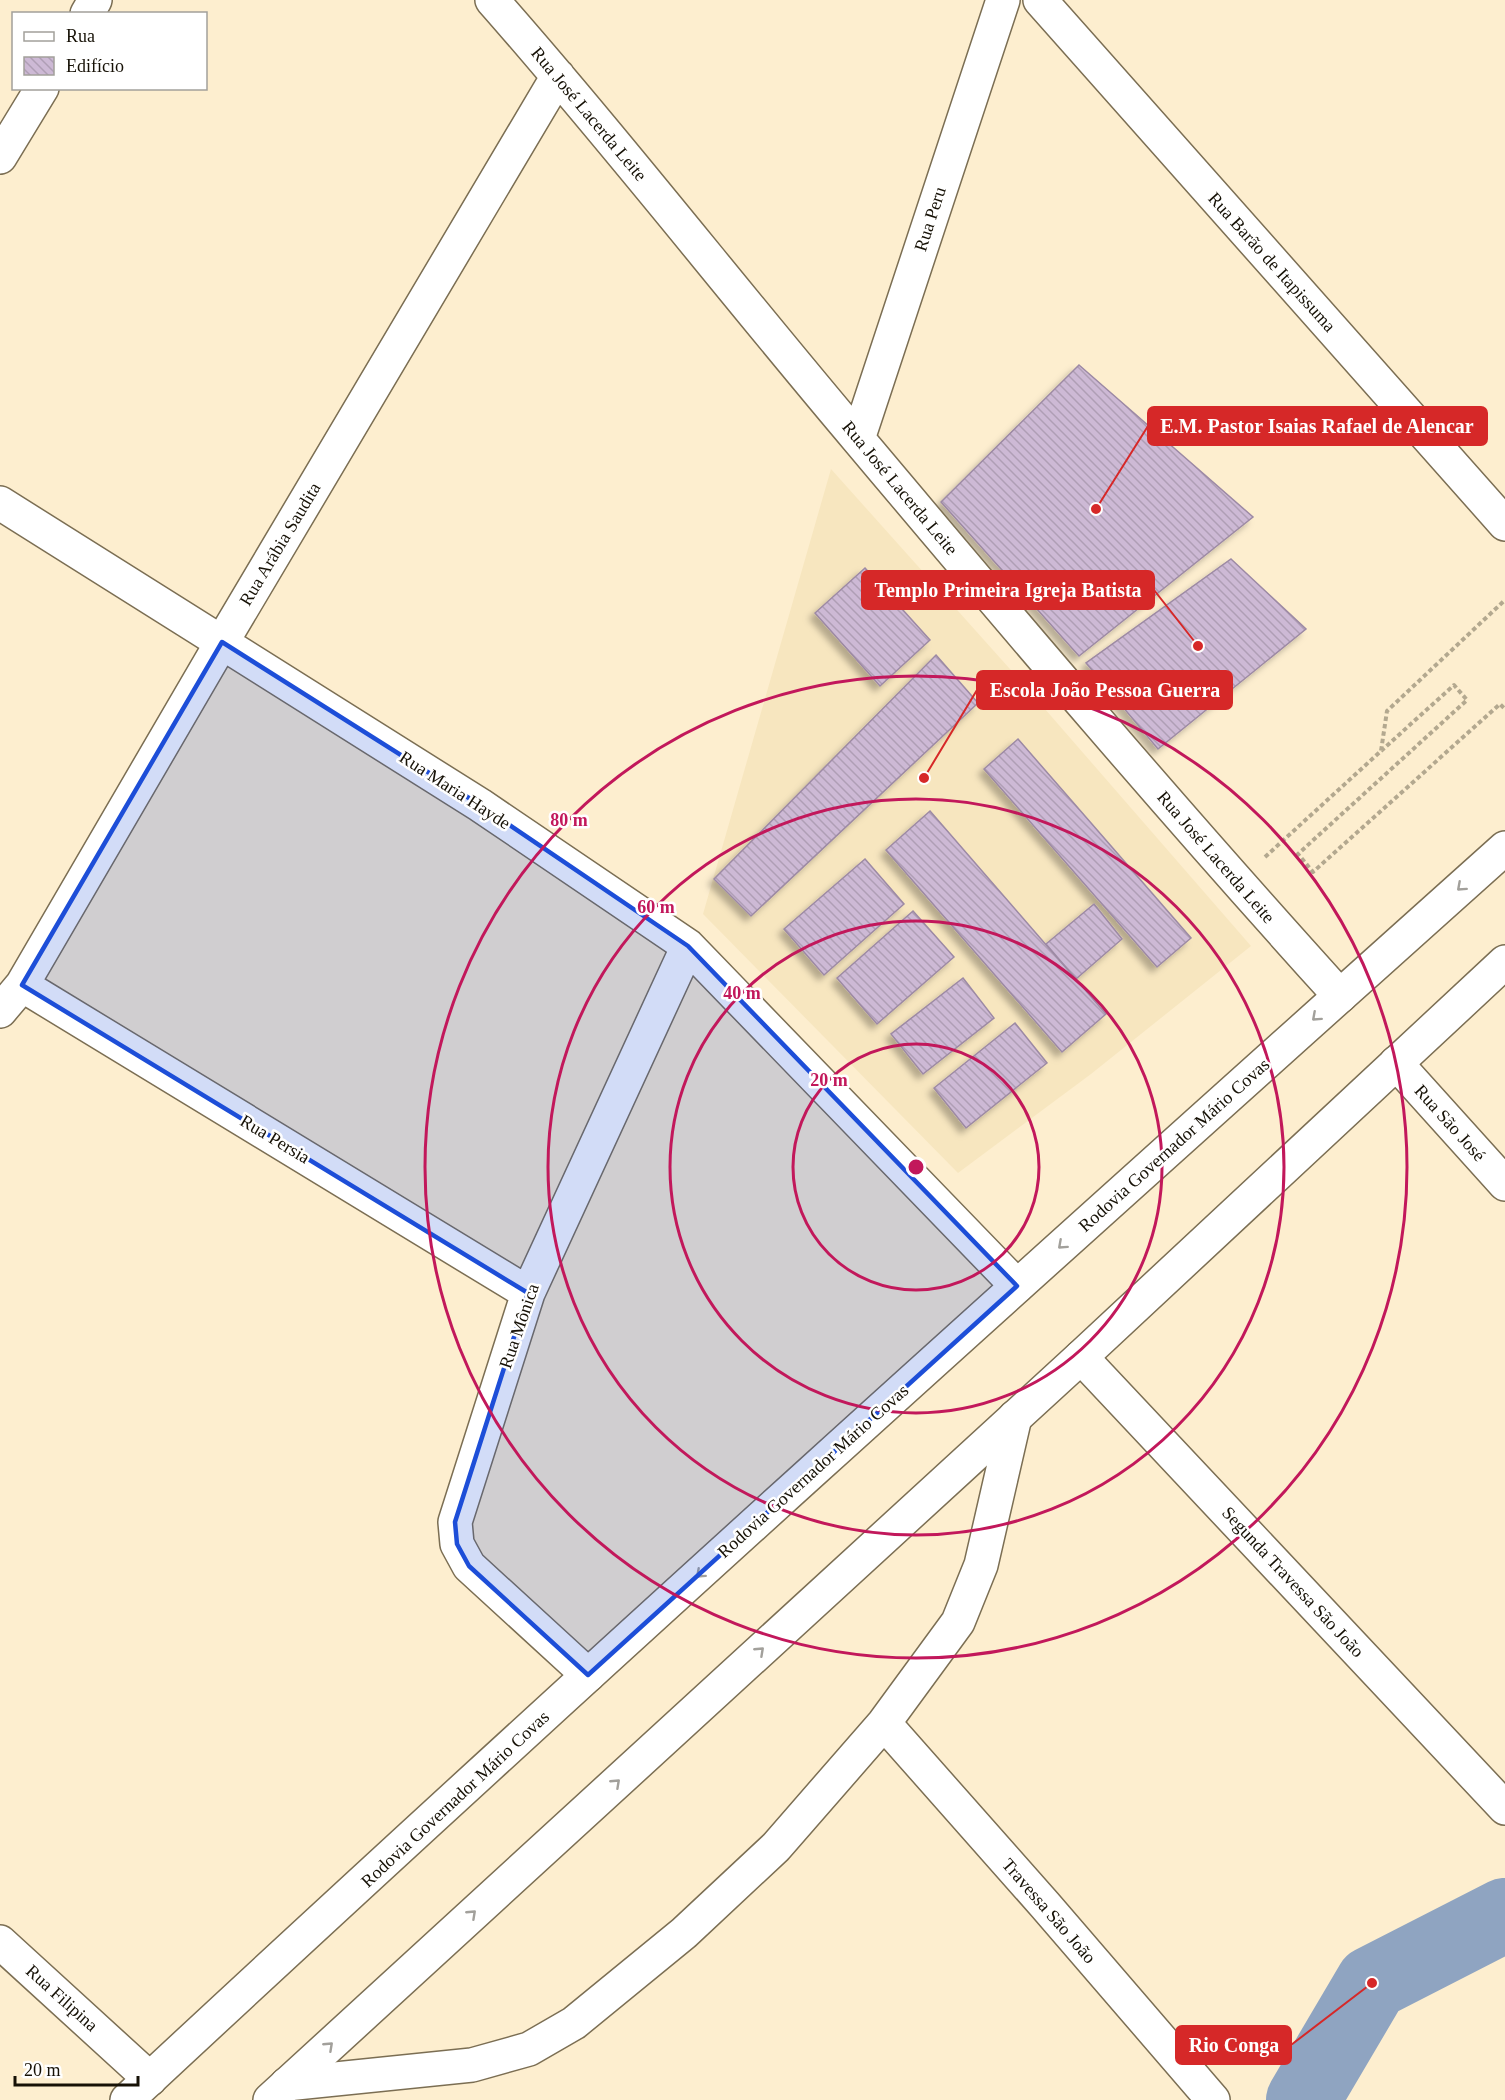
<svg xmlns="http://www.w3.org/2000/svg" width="1505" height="2100" font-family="Georgia,serif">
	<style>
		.built { fill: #f7e6bf }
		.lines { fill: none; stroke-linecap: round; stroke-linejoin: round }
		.river { stroke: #8fa4c1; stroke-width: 74 }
		.building { fill: url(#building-back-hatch); stroke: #9d8aa4; stroke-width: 1.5; filter: url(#shadow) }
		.minor-casing { stroke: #7b6e53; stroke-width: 36 }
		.highway-casing { stroke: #7b6e53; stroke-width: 36 }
		.path { stroke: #b3a88f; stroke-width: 4; stroke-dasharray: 4.5 3; stroke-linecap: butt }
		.minor { stroke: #fff; stroke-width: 33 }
		.highway { stroke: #fff; stroke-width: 33 }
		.oneway { stroke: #a2a09b }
		.marked { fill: #1d4ed8; fill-opacity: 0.2; stroke: #1d4ed8; stroke-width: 4.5; stroke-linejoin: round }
		.ring { fill: none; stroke: #c2185b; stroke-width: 3 }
		.labels { text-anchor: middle; stroke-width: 5; stroke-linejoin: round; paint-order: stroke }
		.street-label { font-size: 18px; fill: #161106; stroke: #fff }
		.centre { fill: #c2185b; stroke: #fff; stroke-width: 3 }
		.ring-label { font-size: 18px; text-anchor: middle; font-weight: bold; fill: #c2185b; stroke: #fff; stroke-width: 5; stroke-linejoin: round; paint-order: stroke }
		.leader { fill: none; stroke: #d62828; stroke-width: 2 }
		.callout-dot { fill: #d62828; stroke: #fff; stroke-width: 2 }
		.callout { fill: #d62828; stroke: #d62828; stroke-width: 2 }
		.callout-label { font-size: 20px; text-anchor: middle; font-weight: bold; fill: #fff }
	</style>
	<defs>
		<pattern id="building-back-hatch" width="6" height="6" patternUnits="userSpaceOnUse" patternTransform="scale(1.5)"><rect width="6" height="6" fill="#cdb9d5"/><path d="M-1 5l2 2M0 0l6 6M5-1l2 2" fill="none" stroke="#af9eb5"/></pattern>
		<filter id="shadow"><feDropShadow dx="-5.5" dy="5.5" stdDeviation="3" flood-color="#0004"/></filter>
	</defs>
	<rect width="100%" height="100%" fill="#fdeecf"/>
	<!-- built -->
	<path class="built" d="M831,469l187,209 233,268 -160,128 -133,99 -255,-259z"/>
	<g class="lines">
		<!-- river -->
		<path class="river" d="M1303,2100l69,-117 133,-68"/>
	</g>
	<!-- building -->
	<path class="building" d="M1079,365l174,152 -174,139 -138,-154z
		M1231,559l75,70 -148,120 -72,-86z
		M865,568l65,72 -50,46 -65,-73z
		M936,655l42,48 -227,213 -37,-37z
		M1018,739l173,199 -34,29 -173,-198z
		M930,811l176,203 -44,38 -176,-202z
		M865,859l39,45 -80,71 -40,-46z
		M1094,904l28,35 -46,40 -30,-35z
		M913,911l41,46 -77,67 -40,-46z
		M963,978l31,40 -71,56 -32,-40z
		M1015,1023l32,40 -81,65 -32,-40z"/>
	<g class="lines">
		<!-- minor casing -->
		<g class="minor-casing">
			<path id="minor" d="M492,0c126,143 243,294 366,439 158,188 317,375 482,557
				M1040,0l465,524
				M87,14l8,-14
				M0,157l42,-69
				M858,439l145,-439
				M0,503l480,302 208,141 329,340
				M22,985l506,308
				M0,1011l22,-26 200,-343 336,-566
				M1396,1063l109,121
				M1081,1357l424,451
				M588,1675l-119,-109 -12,-22 -2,-22 73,-229 160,-347
				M884,1723l161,182 168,195
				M0,1942l150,137
				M287,2084l185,-19 57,-16 45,-26 110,-90 92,-86 108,-124 74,-101 23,-57 34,-148"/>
		</g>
		<!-- highway casing -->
		<g class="highway-casing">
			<path id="highway" d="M127,2100c454,-423 916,-838 1378,-1252
				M270,2100l811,-743 424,-395"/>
		</g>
		<!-- path -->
		<path class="path" d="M1381,751l73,-66 13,15 -169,154 15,18 187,-168 5,5
			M1265,857l116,-106 6,-40 118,-111"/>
		<!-- minor -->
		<use href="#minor" class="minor"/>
		<!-- highway -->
		<use href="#highway" class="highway"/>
	</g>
	<!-- one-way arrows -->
	<defs><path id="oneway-chevron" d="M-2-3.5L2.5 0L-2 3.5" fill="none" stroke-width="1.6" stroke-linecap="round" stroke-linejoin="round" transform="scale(1.5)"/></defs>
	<g class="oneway">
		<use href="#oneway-chevron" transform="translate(1461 887) rotate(138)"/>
		<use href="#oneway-chevron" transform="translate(1316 1017) rotate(138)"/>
		<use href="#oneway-chevron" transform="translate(1062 1245) rotate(138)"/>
		<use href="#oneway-chevron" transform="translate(700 1574) rotate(138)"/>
		<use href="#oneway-chevron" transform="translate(760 1651) rotate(-43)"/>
		<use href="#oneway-chevron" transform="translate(616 1783) rotate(-43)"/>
		<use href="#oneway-chevron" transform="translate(472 1914) rotate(-43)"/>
		<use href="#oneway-chevron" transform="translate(329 2046) rotate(-43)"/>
	</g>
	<!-- marked area -->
	<path class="marked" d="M222,642l258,163 208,141 329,340 -429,389 -119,-109 -12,-22 -2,-22 73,-229 -506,-308z"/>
	<!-- distance rings -->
	<g class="ring">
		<circle cx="916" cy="1167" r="123"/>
		<circle cx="916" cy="1167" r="246"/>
		<circle cx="916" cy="1167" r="368"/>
		<circle cx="916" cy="1167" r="491"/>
	</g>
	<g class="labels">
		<!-- street labels -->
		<g class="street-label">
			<text transform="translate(589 114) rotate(50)" y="6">Rua José Lacerda Leite</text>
			<text transform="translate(930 219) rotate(-72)" y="6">Rua Peru</text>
			<text transform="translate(1272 262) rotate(48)" y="6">Rua Barão de Itapissuma</text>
			<text transform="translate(900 488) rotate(50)" y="6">Rua José Lacerda Leite</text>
			<text transform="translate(280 544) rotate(-59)" y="6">Rua Arábia Saudita</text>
			<text transform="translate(455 790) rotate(33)" y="6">Rua Maria Hayde</text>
			<text transform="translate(1216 857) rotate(49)" y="6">Rua José Lacerda Leite</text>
			<text transform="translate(1450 1123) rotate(48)" y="6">Rua São José</text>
			<text transform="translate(275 1139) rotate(31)" y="6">Rua Persia</text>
			<text transform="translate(1174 1145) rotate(-42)" y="6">Rodovia Governador Mário Covas</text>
			<text transform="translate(519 1326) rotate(-71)" y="6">Rua Mônica</text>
			<text transform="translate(813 1471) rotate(-42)" y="6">Rodovia Governador Mário Covas</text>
			<text transform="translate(1293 1582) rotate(47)" y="6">Segunda Travessa São João</text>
			<text transform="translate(455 1799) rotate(-43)" y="6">Rodovia Governador Mário Covas</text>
			<text transform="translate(1049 1911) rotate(49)" y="6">Travessa São João</text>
			<text transform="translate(62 1998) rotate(42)" y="6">Rua Filipina</text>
		</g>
	</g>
	<circle cx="916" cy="1167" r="9" class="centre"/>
	<g class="ring-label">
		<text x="569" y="826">80 m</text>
		<text x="656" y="913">60 m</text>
		<text x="742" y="999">40 m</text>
		<text x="829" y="1086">20 m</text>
	</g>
	<!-- callouts -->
	<path class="leader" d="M1096 509L1148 426M1198 646L1154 590M924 778L977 690M1372 1983L1291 2045"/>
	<g class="callout-dot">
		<circle cx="1096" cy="509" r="6"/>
		<circle cx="1198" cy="646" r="6"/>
		<circle cx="924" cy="778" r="6"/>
		<circle cx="1372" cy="1983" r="6"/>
	</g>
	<g class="callout">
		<rect x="1148" y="407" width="339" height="38" rx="6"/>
		<rect x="862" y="571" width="292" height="38" rx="6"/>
		<rect x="977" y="671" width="255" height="38" rx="6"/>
		<rect x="1176" y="2026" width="115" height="38" rx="6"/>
	</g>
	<g class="callout-label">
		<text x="1317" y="433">E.M. Pastor Isaias Rafael de Alencar</text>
		<text x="1008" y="597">Templo Primeira Igreja Batista</text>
		<text x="1105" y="697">Escola João Pessoa Guerra</text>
		<text x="1234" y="2052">Rio Conga</text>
	</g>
	<!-- legend -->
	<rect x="12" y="12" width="195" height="78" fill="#ffffff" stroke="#a2a09b" stroke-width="1.5"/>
	<rect x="24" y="32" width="30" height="9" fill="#ffffff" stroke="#a2a09b" stroke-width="1.5"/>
	<text x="66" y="42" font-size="18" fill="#161106">Rua</text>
	<rect x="24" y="57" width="30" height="18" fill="url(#building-back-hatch)" stroke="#a2a09b" stroke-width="1.5"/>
	<text x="66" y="72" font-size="18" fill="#161106">Edifício</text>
	<!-- scale -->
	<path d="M15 2076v9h123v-9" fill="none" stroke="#161106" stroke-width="3"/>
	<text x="24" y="2076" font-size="18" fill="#161106" stroke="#ffffff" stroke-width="4.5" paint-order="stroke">20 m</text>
</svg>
